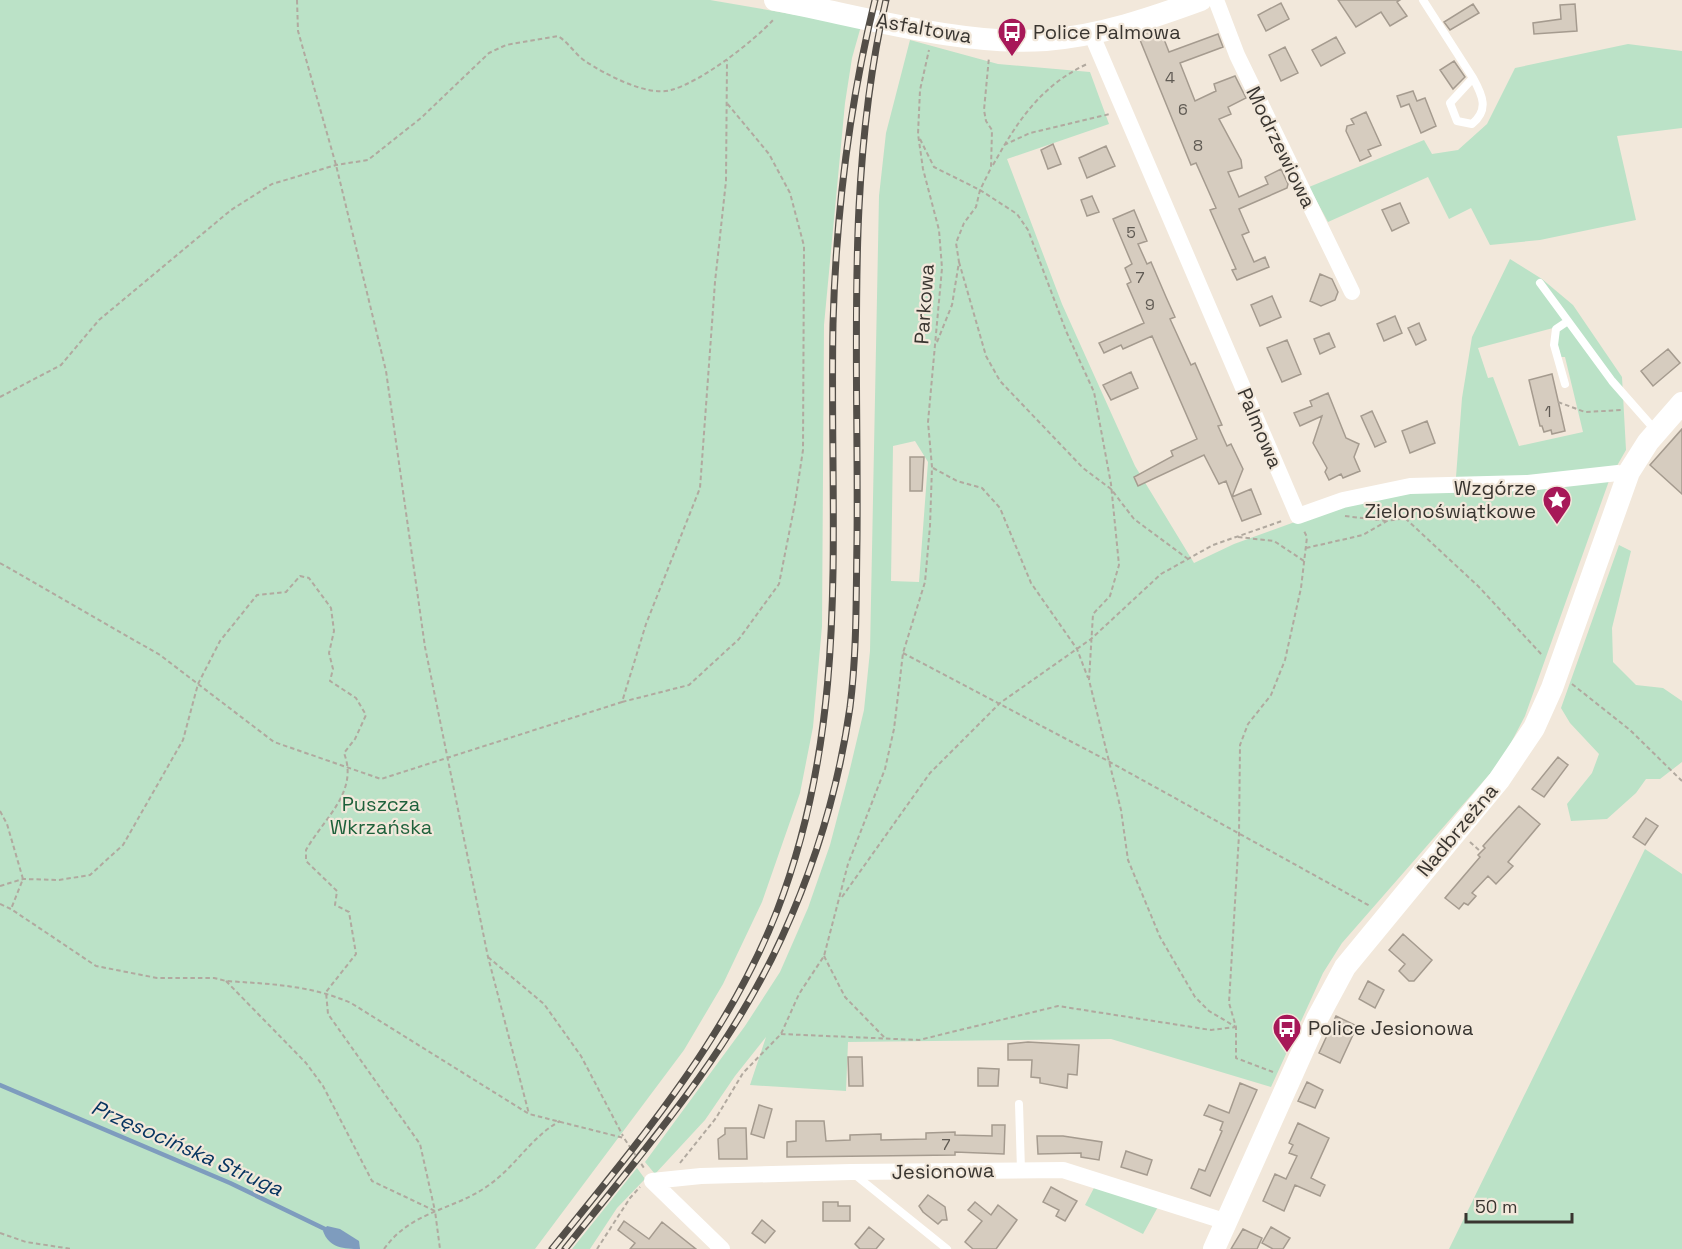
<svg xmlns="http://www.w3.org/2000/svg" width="1682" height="1249" font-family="'Space Grotesk',sans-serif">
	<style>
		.green { fill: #bbe2c7; fill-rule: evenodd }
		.water { fill: #7e9cbe }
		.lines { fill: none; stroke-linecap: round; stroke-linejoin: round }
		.stream { stroke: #7e9cbe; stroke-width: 4.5 }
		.building { fill: #d6ccbf; stroke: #a59b8f; stroke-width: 1.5 }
		.path { stroke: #b1a99f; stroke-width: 2; stroke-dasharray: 4.5 3; stroke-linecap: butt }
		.lane { stroke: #fff; stroke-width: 8 }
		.street { stroke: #fff; stroke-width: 16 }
		.secondary { stroke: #fff; stroke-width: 22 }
		.rail-casing { stroke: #534e48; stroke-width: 7 }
		.rail { stroke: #f2e8db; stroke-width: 4.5; stroke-dasharray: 14; stroke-linecap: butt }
		.labels { text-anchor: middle; stroke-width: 4.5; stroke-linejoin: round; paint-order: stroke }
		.number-label { font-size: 16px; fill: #605b54 }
		.street-label { font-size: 20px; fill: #393530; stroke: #f2e8db }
		.poi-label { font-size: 20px; fill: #393530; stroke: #f2e8db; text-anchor: start }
		.park-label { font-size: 20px; fill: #1e613b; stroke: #f2e8db }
		.water-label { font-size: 21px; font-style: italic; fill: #05335f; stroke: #f2e8db }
	</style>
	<rect width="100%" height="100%" fill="#f2e8db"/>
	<!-- green -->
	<path class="green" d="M0,0h710l151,26 -9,32 -7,45 -21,222 -2,301 -9,101 -13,66 -38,109 -39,82 -39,66 -149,199h-535z
		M910,40l88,24 92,8 19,52 -102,35 55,145 73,162 59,97 40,-19 58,-21 107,-32 56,-1 7,-92 10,-61 38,-78 32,20 31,26 49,72 4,73 -16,28 -85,238 -23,44 -160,183 -19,30 -52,114 -160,-48 -263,3 -2,49 -96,-6 16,-48 -31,39 -30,44 -50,54 -10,-12 100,-136 35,-54 28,-64 22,-63 19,-72 15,-63 6,-59 9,-455 7,-63zM1553,328l8,29h4l18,75 -64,14 -26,-69 -5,1 -10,-30zM915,441l13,21 -9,120 -28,-1 2,-135z
		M1628,44l54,7v77l-65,8 19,84 -96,20 -50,5 -19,-37 -22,11 -21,-42 -100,45 -19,-35 115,-47 8,14 26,-4 29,-26 28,-56z
		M1619,545l12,6 -19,77 1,34 23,23 27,3 19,13v61l-22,17h-14l-10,14 -29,26 -36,2 -4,-17 25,-31 7,-19 -29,-31 -9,-15z
		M1645,849l37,25v375h-233z
		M637,1168l8,11 -28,29 -27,41h-18z
		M1095,1186l64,19 -16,29 -58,-29z"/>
	<!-- water -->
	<path class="water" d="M327,1226l13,3 19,12 1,8c-16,0 -31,-1 -37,-18z"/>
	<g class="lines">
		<!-- stream -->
		<path class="stream" d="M0,1085l230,98 97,47"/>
	</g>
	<!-- building -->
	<path class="building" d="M1338,0h62l-3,2 10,14 -17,10 -9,-14 -25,15z
		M1281,3l8,16 -23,12 -8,-16z
		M1473,4l6,9 -29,17 -6,-8z
		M1575,4l2,27 -43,3 -1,-11 28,-4 -1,-14z
		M1160,29l9,23 49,-18 5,13 -43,16 15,38 21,-10 -2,-7 21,-8 11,22 -18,9 3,7 -12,5 22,41 1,8 -14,4 11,25 29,-13 -3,-7 16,-8 7,15 -1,4 -48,21 10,23 -7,3 12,27 11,-5 4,10 -32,13 -5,-10 4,-1 -26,-59 6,-2 -20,-45 -5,2 -53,-130z
		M1336,37l9,16 -24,13 -9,-16z
		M1285,47l13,26 -17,8 -12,-26z
		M1454,61l11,16 -12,12 -13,-19z
		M1413,91l4,10 8,-3 11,28 -15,7 -12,-29 -8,3 -4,-11z
		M1366,112l15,33 -13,5 3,6 -11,5 -14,-30 1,-5 7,-2 -3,-5z
		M1053,144l8,20 -13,5 -7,-19z
		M1106,146l9,20 -28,12 -8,-20z
		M1092,196l7,16 -12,4 -6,-16z
		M1400,203l9,20 -17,8 -10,-21z
		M1134,210l13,31 -9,3 9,20 4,-2 15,35 9,20 -5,2 21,46 4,-2 27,62 -4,1 9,20 4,-2 12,25 -11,28 -6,-16 -7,3 -15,-29 -66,31 -4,-9 39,-21 -2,-5 26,-12 -45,-103 -29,13 -2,-4 -17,8 -5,-10 45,-20 -17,-39 4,-2 -6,-14 7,-4 -19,-45z
		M1320,274l12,5 6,13 -3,8 -14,6 -11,-5z
		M1272,296l9,21 -21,9 -9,-21z
		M1395,316l7,17 -18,8 -7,-17z
		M1419,323l7,17 -10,5 -8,-17z
		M1329,333l6,14 -15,7 -6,-15z
		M1287,340l14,34 -19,8 -15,-34z
		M1668,349l12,14 -27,23 -12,-15z
		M1131,372l7,16 -27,12 -8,-15z
		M1552,374l13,57 -13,3 -1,-4 -7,2 -2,-6h-2l-11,-46z
		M1328,393l18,45 13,6 -5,13 6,14 -17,7 -2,-4 -12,6 -4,-8 2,-4 -14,-25 9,-27 -22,10 -6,-13 18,-7 -2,-5z
		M1372,411l14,31 -11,5 -14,-31z
		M1427,421l8,22 -25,10 -8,-22z
		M1682,429v65l-32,-29z
		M910,457h14l-2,34h-12z
		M1251,489l10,25 -19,7 -10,-24z
		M1558,757l10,8 -24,32 -12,-8z
		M1519,806l21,18 -32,38 5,4 -17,18 -8,-8 -16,17 4,3 -8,9 -4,-2 -5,6 -14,-11 35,-41 -2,-2 7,-7 -2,-2z
		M1646,818l12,8 -13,19 -12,-8z
		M1403,934l29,26 -18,21h-5l-10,-10 6,-7 -16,-14z
		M1368,981l16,9 -9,18 -16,-9z
		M1336,1016l21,10 -17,37 -21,-10z
		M1028,1042l51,3 -2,30 -9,-1 -1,14 -27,-5v-5l-9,-1 1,-17h-24v-16z
		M848,1057h14l1,29h-14z
		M978,1068l21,1 -1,17h-20z
		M1307,1082l16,8 -8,18 -17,-7z
		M1240,1083l17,7 -47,106 -19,-8 8,-19 6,2 17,-40 -2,-1 3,-8 -19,-7 5,-10 20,8z
		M759,1105l13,4 -8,29 -13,-4z
		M796,1121h28l2,20 24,-1v-5l31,-1v6l45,-1v-6l29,-1v3l37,1v-11h13l-1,29 -49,-2v3l-168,2v-15l9,-1z
		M1298,1123l31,15 -18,40 14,7 -5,11 -25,-11 -11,26 -21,-10 12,-27 11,5 11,-23 -8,-3 4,-8 -4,-2z
		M725,1128h21l1,31h-28l-1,-20 7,-5z
		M1037,1136h26l39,6 -3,18 -18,-3v-4l-43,1z
		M1126,1151l26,9 -5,15 -26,-8z
		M1051,1187l26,14 -12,20 -9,-5 3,-6 -16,-8z
		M928,1195l17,12 2,13h-5l-4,4 -15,-12 -4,-6z
		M823,1202h15v4h12v15h-27z
		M975,1202l16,13 7,-10 19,15 -21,29h-23l-8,-7 17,-21 -14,-11z
		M762,1220l13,11 -10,12 -13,-10z
		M624,1221l25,18 13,-17 34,27h-66l5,-6 -17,-13z
		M869,1227l15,12 -8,10h-16l-5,-5z
		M1271,1227l19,11 -7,11h-10l-11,-6z
		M1243,1229l19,9 -5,11h-26z"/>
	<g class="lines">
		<!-- path -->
		<path class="path" d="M297,0l1,31 38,134 50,206 39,276 63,310 41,157
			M920,139l14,28 46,23 37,24 11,16 38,101 28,61 17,92 8,81 -9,31 -17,18 -4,66 32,130 7,50 32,77 35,60 14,14 27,16
			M1004,145l26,-12 80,-19
			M993,165c24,-43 47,-79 94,-101
			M959,262l27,94 14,25 83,87 28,21 23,30 54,40
			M937,342l15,-37 7,-43 -3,-19 8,-20 12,-16 4,-17 11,-22 1,-38 -6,-9 -2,-11 5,-53
			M0,397l61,-32 38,-45 132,-110 41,-26 64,-19 32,-5 53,-42 68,-65 17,-8 52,-9c11,7 17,18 27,25 20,13 62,36 86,29 30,-8 82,-48 103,-71
			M1558,402l27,10 37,-2
			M933,468l24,13 25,7 18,20 31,75 46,66 11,29
			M1345,516l42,5
			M1238,537l36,4 30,20
			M1306,548l57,-13 24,-14 18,-3 74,69 64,69
			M0,563l160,92 114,87 107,37 241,-77 24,-78 54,-136 15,-206 11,-101 1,-121
			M903,653l205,108 262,145
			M1572,684l58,46 52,51
			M622,702l67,-17 50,-46 40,-55 16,-81 8,-53 1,-204 -14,-53 -21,-39 -43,-52
			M0,811l7,13 16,55 -12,30
			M1470,842l11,10
			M0,886l23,-7 36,1 31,-5 33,-30 60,-105 15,-56 22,-43 37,-46 29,-3 14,-16 9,2 22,30 3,23 -5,22 4,16 -3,12 26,17 10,17 -11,24 -11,14c15,39 -20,65 -38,97v11l31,30 -2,14 14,7 7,42 -30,38 2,22 92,130 15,67
			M842,897l88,-124 70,-70 91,-64 70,-65 52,-29 69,-24
			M0,904l11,5 85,57 61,12h57l12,3c44,3 84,4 125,22l178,111 95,24 20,30
			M824,956l21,41 39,40
			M488,957l56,47 37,52 42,80
			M226,981l80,82 17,23 49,95 63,30 5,38
			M781,1034l138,6 139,-34 153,24 25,-3
			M1273,1072l-37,-14v-31l-7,-24 10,-168 1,-90 8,-21 23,-29 14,-35 16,-72 6,-51 -3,-6
			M680,1163l36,-45 27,-45 38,-39 18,-40 25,-38 24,-92 37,-95 9,-40 9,-76 22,-71 5,-56 2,-59 -4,-45 14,-154 -3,-38 -16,-61 -5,-35 2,-44 9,-40
			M0,1233l26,9 46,7
			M384,1249c28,-39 69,-38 105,-64 28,-20 42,-48 71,-64
			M597,1249l33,-51 10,-11"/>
		<!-- lane -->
		<path class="lane" d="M1423,0l50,78c10,18 16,32 -1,46l-15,-3 -7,-18 23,-25
			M1540,283l28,38
			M1565,384l-11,-39 2,-16 12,-8 44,60 44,50
			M1019,1104l2,66
			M854,1174l93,75"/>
		<!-- street -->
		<path class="street" d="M1216,0l21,55 115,237
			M1091,33l207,483 45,-16 67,-14 118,-3 90,-10 9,3
			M652,1181l49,-5 150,-4 212,-2 164,52
			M652,1181l70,68"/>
		<!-- secondary -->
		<path class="secondary" d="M775,0c85,16 186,46 271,40 53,-4 106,-22 155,-40
			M1214,1249l103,-230 28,-52 154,-187 35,-52 18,-40 77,-216 19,-30 34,-39"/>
		<!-- rail casing -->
		<g class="rail-casing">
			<path id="rail" d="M552,1249c85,-105 175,-210 225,-338 75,-194 52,-385 56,-587 3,-109 16,-218 42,-324
				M565,1249c79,-99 164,-195 217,-312 33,-72 57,-151 68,-230 7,-55 6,-112 7,-167 2,-180 -12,-364 29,-540"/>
		</g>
		<!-- rail -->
		<use href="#rail" class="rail"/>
	</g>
	<!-- icons -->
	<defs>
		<g id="bus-pin" transform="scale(1.5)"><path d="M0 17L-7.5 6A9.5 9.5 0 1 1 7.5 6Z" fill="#a71858" stroke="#f2e8db"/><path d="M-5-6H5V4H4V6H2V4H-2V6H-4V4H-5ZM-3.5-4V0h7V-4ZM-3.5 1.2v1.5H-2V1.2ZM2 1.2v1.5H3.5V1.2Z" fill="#fff"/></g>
		<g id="sight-pin" transform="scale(1.5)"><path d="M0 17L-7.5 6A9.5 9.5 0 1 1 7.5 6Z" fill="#a71858" stroke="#f2e8db"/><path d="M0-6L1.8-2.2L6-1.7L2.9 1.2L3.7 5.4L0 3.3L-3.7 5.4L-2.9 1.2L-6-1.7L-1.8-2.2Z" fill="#fff"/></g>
	</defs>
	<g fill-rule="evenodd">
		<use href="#bus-pin" x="1012" y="32"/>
		<use href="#sight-pin" x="1557" y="500"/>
		<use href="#bus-pin" x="1287" y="1028"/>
	</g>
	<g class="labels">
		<!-- number labels -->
		<g class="number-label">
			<text x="1170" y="83">4</text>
			<text x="1183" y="115">6</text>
			<text x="1198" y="151">8</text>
			<text x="1131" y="238">5</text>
			<text x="1140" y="283">7</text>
			<text x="1150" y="310">9</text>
			<text x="1548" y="417">1</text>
			<text x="946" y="1150">7</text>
		</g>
		<!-- street labels -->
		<g class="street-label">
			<text transform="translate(924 28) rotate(10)" y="7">Asfaltowa</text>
			<text transform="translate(1281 147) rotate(64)" y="7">Modrzewiowa</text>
			<text transform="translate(924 304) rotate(-86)" y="7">Parkowa</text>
			<text transform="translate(1260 428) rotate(67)" y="7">Palmowa</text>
			<text transform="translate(1457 830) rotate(-50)" y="7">Nadbrzeżna</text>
			<text transform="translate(943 1171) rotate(-1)" y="7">Jesionowa</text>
		</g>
		<!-- poi labels -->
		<g class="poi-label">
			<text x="1033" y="39">Police Palmowa</text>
			<text x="1536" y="495" text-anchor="end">Wzgórze<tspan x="1536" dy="23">Zielonoświątkowe</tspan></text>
			<text x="1308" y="1035">Police Jesionowa</text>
		</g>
		<!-- park labels -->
		<g class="park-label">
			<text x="381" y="811">Puszcza<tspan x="381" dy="23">Wkrzańska</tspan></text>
		</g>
		<!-- water labels -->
		<g class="water-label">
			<text transform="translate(187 1148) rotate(24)" y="7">Przęsocińska Struga</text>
		</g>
	</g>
	<!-- scale -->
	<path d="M1466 1213v9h106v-9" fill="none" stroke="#393530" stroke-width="3"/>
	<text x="1475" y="1213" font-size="18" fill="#393530" stroke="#f2e8db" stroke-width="4.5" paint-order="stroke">50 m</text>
</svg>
